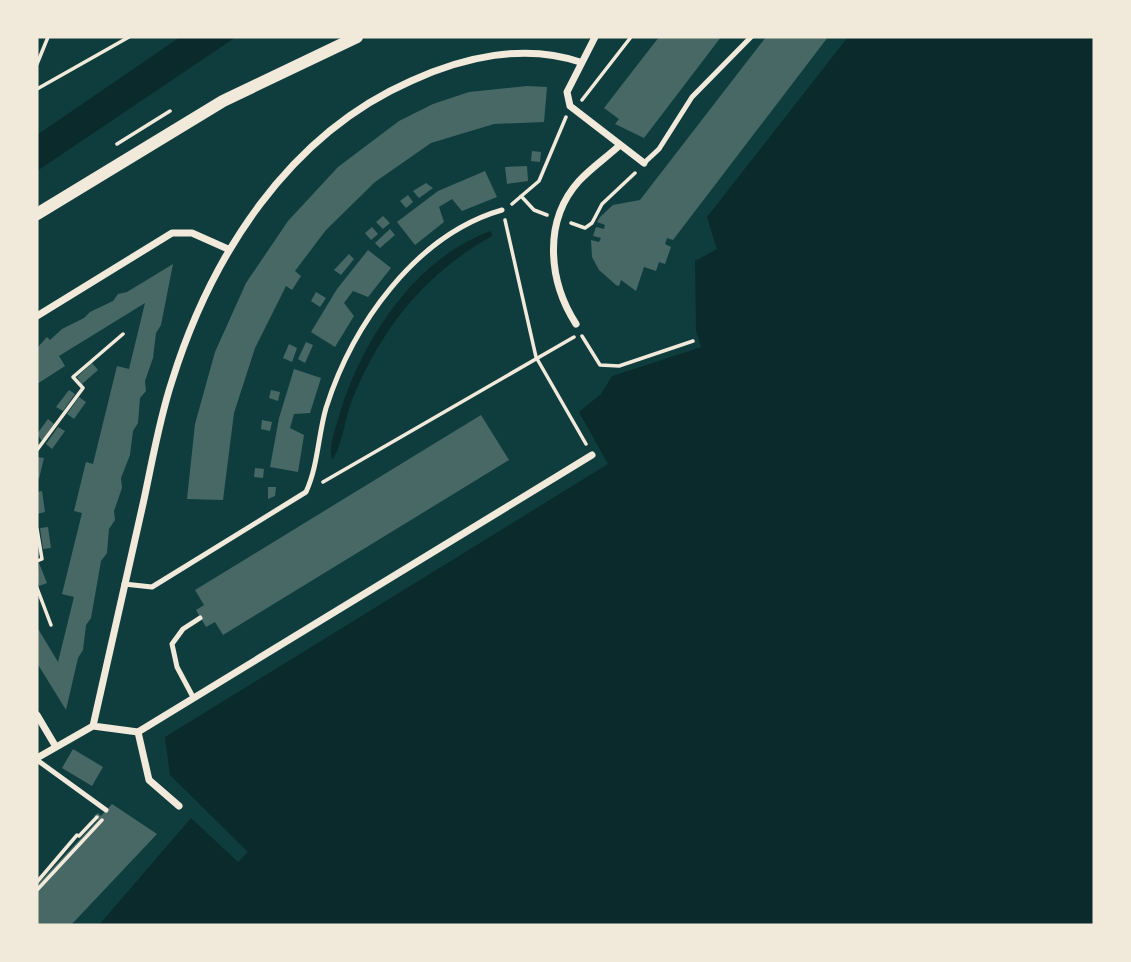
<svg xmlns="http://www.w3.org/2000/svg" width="1131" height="962" font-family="'Golos Text',sans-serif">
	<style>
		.water { fill: #0a2a2b }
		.pier { fill: #0f3d3e }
		.building { fill: #486865 }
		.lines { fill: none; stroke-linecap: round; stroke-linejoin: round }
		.path { stroke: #f1e9da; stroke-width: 3.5 }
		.service { stroke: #f1e9da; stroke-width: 5 }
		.minor { stroke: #f1e9da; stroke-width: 7 }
		.tertiary { stroke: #f1e9da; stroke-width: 12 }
	</style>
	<rect width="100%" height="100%" fill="#0f3d3e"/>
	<!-- water -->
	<path class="water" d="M180,37h56l-199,134v-36z
		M848,37h246v888h-995l92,-107 47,44 10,-10 -78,-77 -5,-38 443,-273 -29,-52 22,-18 11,-18 89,-29 -5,-16 -1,-70 22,-12 -10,-32z
		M491,231l1,5c-68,38 -111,93 -140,164 -6,15 -11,50 -20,60 -4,-14 4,-33 8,-47 22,-73 76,-156 151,-182z"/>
	<!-- pier -->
	<path class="pier" d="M696,331l5,16 -89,29 -1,-4 86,-27 -4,-12z"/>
	<!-- building -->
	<path class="building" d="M659,37h62l-77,101 -29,-14 4,-5 -15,-11z
		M766,37h62l-155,203 -6,-2 -2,6 6,3 -6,17 -6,-2 -3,9 -12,-4 -8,24 -15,-11 -2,6 -3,-1 -17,-15 -7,-13 -1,-17 8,2 2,-4 -8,-2 3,-9 8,2 1,-4 -8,-3 3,-5 13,-12 27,-5z
		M527,86l20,1 -3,35 -50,2 -63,19 -56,39 -49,48 -31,41 6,5 -9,14 -6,-4 -31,62 -21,65 -11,87 -36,-1 8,-75 20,-72 31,-69 42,-62 50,-54 61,-46 34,-17 36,-12z
		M532,151l9,1 -1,10 -9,-1z
		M527,166l1,15 -21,3 -2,-17z
		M485,171l12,26 -35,14 -10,-12 -13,8 5,15 -29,23 -18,-23 41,-31z
		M426,183l7,5 -14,10 -6,-7z
		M408,195l5,7 -7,6 -6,-7z
		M383,216l7,7 -7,6 -7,-7z
		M372,227l6,7 -7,6 -6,-7z
		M390,229l5,6 -15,13 -5,-5z
		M368,250l23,18 -23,29 -15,-6 -9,12 10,13 -19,31 -24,-15 26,-43z
		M349,254l5,5 -13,16 -7,-5z
		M173,264l-12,61 -5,8 -3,25 -8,23 1,10 -6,7 -2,25 -5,8 -3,24 -9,23 1,10 -8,23 1,9 -6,9 -2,24 -6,8 -10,57 -5,7 -3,25 -5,8 -12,52 -29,-47v-36l21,35 16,-65 -12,-3 20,-81 -8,-2 8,-33 4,-16 7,2 24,-98 12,3 16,-66 -86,53 6,10 -28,18v-36l10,-11 3,3 12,-11 22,-11 6,-6 23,-11 5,-7 9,-2z
		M316,292l10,6 -6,9 -9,-6z
		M306,342l7,3 -8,18 -7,-4z
		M289,344l8,4 -5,14 -9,-4z
		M92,363l6,7 -16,14 -5,-7z
		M294,369l27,9 -11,35 -16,1 -4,14 14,7 -6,37 -28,-5 9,-49z
		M69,390l6,4 -12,17 -7,-4z
		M271,390l9,2 -2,9 -9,-3z
		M79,397l7,5 -12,17 -7,-5z
		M481,415l28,45 -286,175 -8,-13 -9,5 -10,-17 8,-5 -9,-15z
		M48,419l6,5 -12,17 -5,-7z
		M262,420l10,2 -2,9 -9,-2z
		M58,427l7,4 -13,18 -6,-5z
		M37,457l7,1 -5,21 -2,-1z
		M255,468l9,1 -1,9 -9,-1z
		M268,487h8l-1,9 -7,3z
		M42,491l3,21 -8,2v-22z
		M48,527l3,21 -8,1 -3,-21z
		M39,563l8,20 -8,3 -2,-6z
		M73,749l30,18 -11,19 -30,-18z
		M112,804l45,30 -86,91h-34v-40l61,-65 -4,-4 4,-3 3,3z"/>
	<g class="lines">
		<!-- path -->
		<path class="path" d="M37,64l11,-27
			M37,89l92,-52
			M582,100l49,-63
			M117,144l53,-33
			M521,196l13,14 13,5
			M512,204l27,-23 27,-64
			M505,220l31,137 50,87
			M571,223l14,5 7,-5 10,-19 33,-31
			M582,336l18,29 19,1 74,-25
			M37,450l46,-62 -10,-11 50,-43
			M323,482l251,-145
			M37,529l5,30 -5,2
			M37,588l14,37
			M79,836l18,-19
			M37,882l40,-47
			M37,890l65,-70"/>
		<!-- service -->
		<path class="service" d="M644,163l15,-14 33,-52 59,-60
			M124,584l28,3 154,-95c12,-26 12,-56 20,-84 26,-82 89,-173 176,-198
			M193,697l-16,-30 -5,-23 11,-15 17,-11
			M37,760l69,50"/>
		<!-- minor -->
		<path class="minor" d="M595,37l-28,55 3,14 74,57
			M37,316l135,-83h20l36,16
			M576,324c-27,-42 -34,-102 3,-143 12,-13 28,-24 41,-36
			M37,715l19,32
			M93,726l45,6 454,-277
			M138,732l11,48 30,26
			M37,758l56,-32c16,-74 33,-148 50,-222 9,-41 16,-84 29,-123 39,-125 116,-246 239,-300 52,-24 114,-38 169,-19"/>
		<!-- tertiary -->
		<path class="tertiary" d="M37,214l186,-113 134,-64"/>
	</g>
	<!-- border -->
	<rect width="1131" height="962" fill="none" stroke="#f1e9da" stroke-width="77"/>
</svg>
